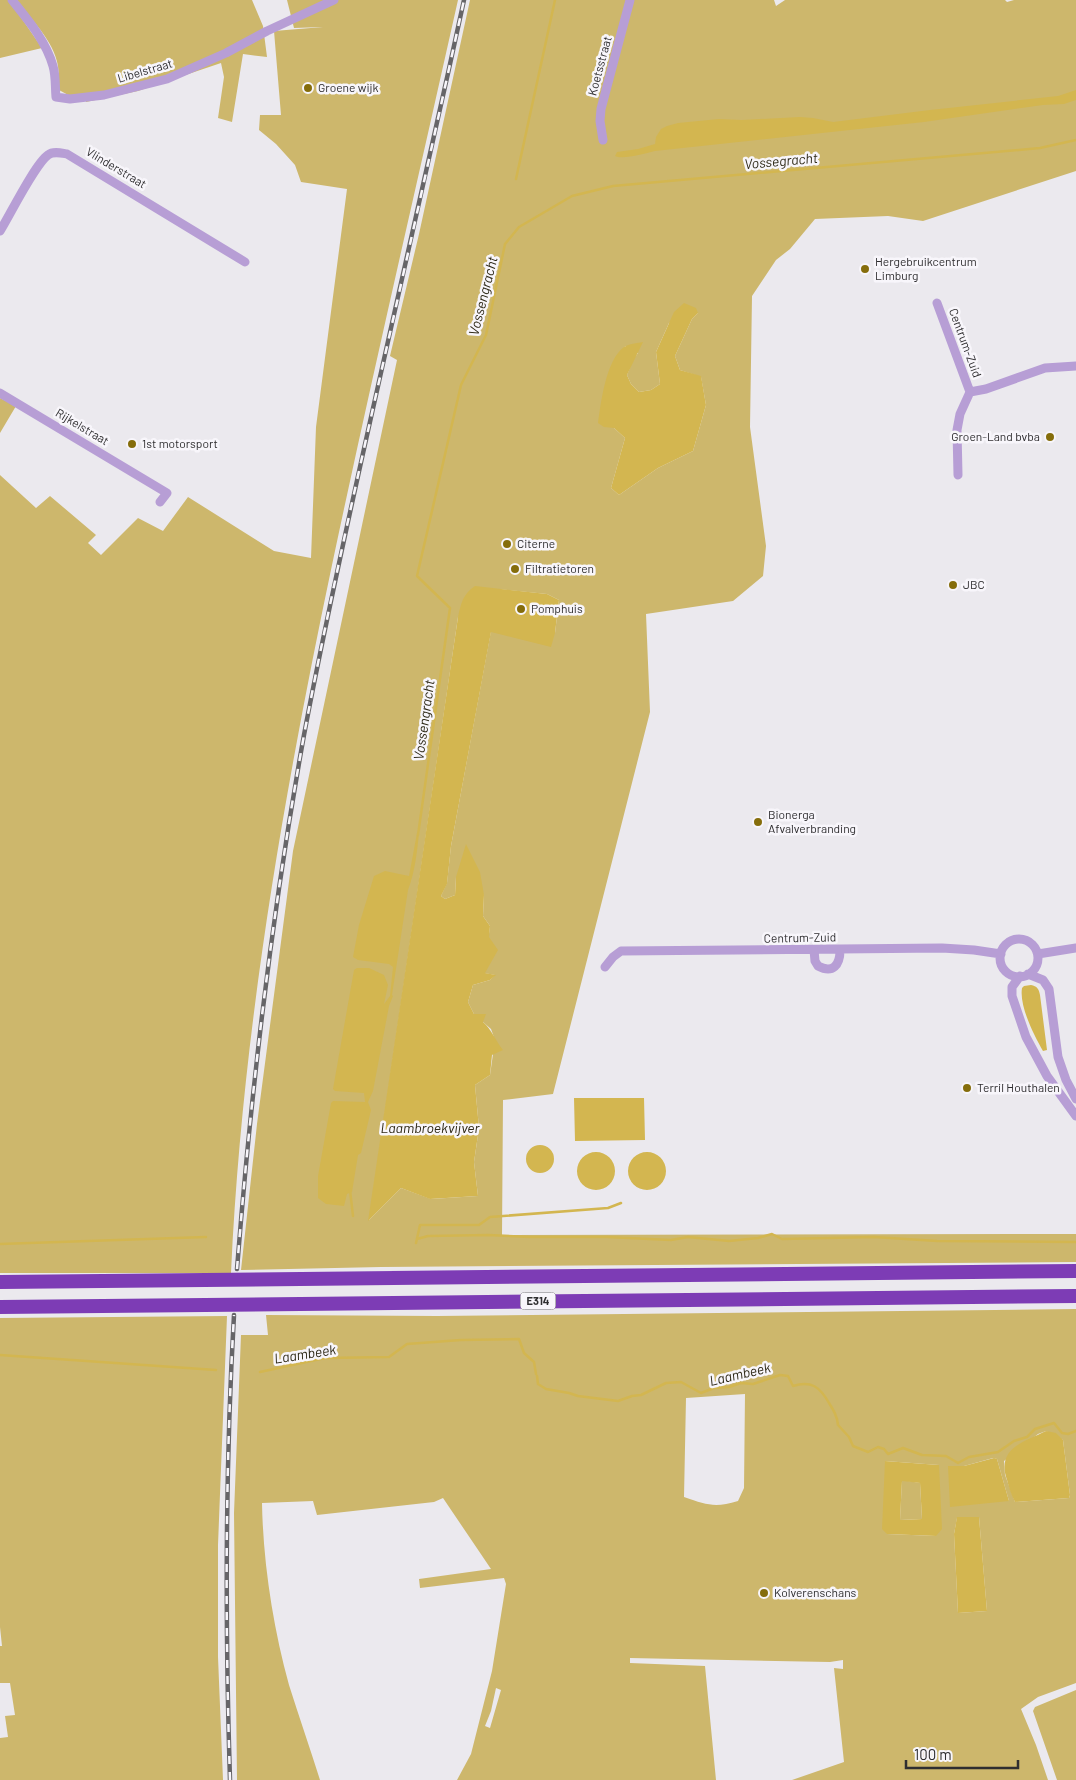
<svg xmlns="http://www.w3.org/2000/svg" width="1076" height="1780" font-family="Barlow,sans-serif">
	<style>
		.green { fill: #cdb76c; fill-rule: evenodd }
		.water { fill: #d3b650; fill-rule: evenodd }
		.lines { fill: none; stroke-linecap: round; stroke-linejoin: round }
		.stream { stroke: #d3b650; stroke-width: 2.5 }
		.minor { stroke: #b79ed5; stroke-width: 9 }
		.highway { stroke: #7d3cb5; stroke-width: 14 }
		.rail-casing { stroke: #666568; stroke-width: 4.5 }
		.rail { stroke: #f8f6fb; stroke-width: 2.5; stroke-dasharray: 8; stroke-linecap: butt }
		.poi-dot { fill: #856d0b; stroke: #f8f6fb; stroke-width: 2 }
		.labels { text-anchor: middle; stroke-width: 5; stroke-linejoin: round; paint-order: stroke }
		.shield { fill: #f8f6fb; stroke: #6b6a6d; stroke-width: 1 }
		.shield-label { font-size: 11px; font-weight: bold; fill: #2f2e30 }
		.street-label { font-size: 12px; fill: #2f2e30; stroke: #f8f6fb }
		.poi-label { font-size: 12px; fill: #2f2e30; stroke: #f8f6fb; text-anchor: start }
		.water-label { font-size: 14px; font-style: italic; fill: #2e2917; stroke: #f8f6fb }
	</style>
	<rect width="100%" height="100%" fill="#ebe9ee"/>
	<!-- green -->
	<path class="green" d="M0,0h9l33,48 -42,10z
		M16,0h236l11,26 4,31 -24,-3 -11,68 -14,-4 6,-41 -3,-14 -83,28 -52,11 -2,-7 -14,1 -11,-6c0,-8 0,-16 -1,-24 -4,-25 -27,-47 -42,-66z
		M287,0h171c-42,188 -86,376 -126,565 -49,233 -90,469 -101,708h-231v-798l36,33 14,-12 46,39 -8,8 13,12 37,-37 25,13 25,-34 86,54 37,7 5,-131 31,-238 -46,-7 -6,-17 -19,-21 -17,-14 1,-15h21l-7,-84 49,-4 -29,1z
		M470,0h304l2,6 9,-6h220l2,2 7,-2h62v171l-153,50 -35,-5 -73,3 -25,30 -14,11 -24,36 -2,131 16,119 -3,30 -30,25 -87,13 4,98 -97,382 -50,6 -1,135 574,-1v28l-695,5 -140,3 16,-146 36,-273 104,-491 -7,-4 29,-122zM698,313l-6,6 -17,37 5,14 21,7 5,28 -13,46 -35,17 -39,27 -8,-7 14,-50 -11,-10 11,-82 13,7 -5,7 -6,15 4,9 8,8 12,-2 9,-6 -4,-32 13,-29zM498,589l49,5 12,6 -4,33 -64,-2 -40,215 -4,37 -6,13 4,3 10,-4 1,-18 28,18 -1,21 7,10 -6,47 11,2 -5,5 -17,5 -5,17 6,12 17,15 4,11 -5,35 -15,10 4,43 -5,34 4,34 -47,3 -30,-11 -32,32 89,-603z
		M0,398l16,8 -16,27z
		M1076,1309v374l-38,14 -17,12 15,36 12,35h-256l52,-18 -10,-94 9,1v-9l-13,2 -200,-4v5l75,3 11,114h-259l14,-26 21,-83 14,-87 -2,-6 -84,10 -1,-9 72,-10 -48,-71 -9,4 -117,13 -4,-14 -51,2c1,59 11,124 27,182 10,32 21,63 31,95h-83l-3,-267 7,-178h27l-2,-20 171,1zM745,1394l-1,94 -6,13c-23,7 -31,4 -54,-4l2,-99zM1046,1431l17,9 7,55 -1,3 -54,4 -10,-27 -1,-14 34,-27zM993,1458l4,1 12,42 -60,-35h15zM885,1461l54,4 -3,71 -49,-2zM979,1517l8,94 -29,2 -4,-79 3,-16zM496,1688l5,2 -11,38 -5,-2 6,-15z
		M227,1316l-9,229v112l5,123h-223v-42l8,-1 -3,-21 10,-1 -5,-32h-10v-37h2l-2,-19v-309z
		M902,1480l18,3 2,36 -22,1z
		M1076,1690v90h-19l-24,-69 2,-4z"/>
	<!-- water -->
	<path class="water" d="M1076,90v10l-12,4 -21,1 -119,17 -269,29c-9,2 -32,9 -40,5l2,-4 21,-3 17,-5 1,-7 5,-8 6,-3 11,-3 41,-4 23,1 58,-3 13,1 20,4 97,-12 128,-14z
		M684,303l12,5 2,5 -6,6 -17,37 5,14 21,6 5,29 -13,46 -35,17 -39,27 -8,-7 14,-50 -11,-10 -10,-1 -6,-4c3,-21 8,-63 26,-76 5,-3 13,-4 19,-5l-16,33 4,9 8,8 12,-2 9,-6 -4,-32 18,-40z
		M475,586l72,8 12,6 -4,33 -4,14 -60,-15 -40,214 -4,38 -6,12 4,3 10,-4 1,-18 10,-33 14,28 4,23 -1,21 7,10 -1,11 9,13 -13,23 11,2 -6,5 -17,5 -5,17 6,12h12l-3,8c9,8 12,18 20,28l-11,5 -2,20 -15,10 4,43 -5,34 4,34 -48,3 -29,-11 -33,33 90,-604c3,-14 5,-23 17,-31z
		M417,833h2c-2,19 -4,39 -11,57l-16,105 1,1 -4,10 -16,85 -5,11 3,8 -10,43 -3,2 -6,37 -5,2 -3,12 -18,-2 -8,-6v-22l13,-73 2,-2 32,1 -1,-9 -29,-2 -2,-2 21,-119 3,-2h12l15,7 4,10 -4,19 6,-8 3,-29 -4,-3 -31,-4 -5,-3 6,-32 15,-49 11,-5 24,5z
		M1031,985c6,1 8,4 9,10l7,55 -4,1c-9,-16 -24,-45 -21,-63l2,-2z
		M574,1098h70l1,42 -70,1z
		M526 1159a14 14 0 1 1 28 0a14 14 0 1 1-28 0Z
		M577 1171a19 19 0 1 1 38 0a19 19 0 1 1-38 0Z
		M628 1171a19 19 0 1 1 38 0a19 19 0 1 1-38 0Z
		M1046,1431l10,2 7,7 7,55 -1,3 -54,4c-4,-7 -6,-15 -8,-22 -11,-32 17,-38 39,-49z
		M994,1458l3,1 12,42 -59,6 -2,-41h16z
		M885,1461l54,4 3,64 -6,7 -49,-2 -5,-5zM902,1481l18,2 2,36 -22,1z
		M957,1517h22l8,94 -29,2 -4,-79z"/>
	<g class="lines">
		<!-- stream -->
		<path class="stream" d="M516,179l39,-179
			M418,835l32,-227 -33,-32 44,-191 25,-50 19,-91 14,-17 53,-31 41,-10 427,-38 36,-8
			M350,1190l3,26
			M417,1239l11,-3 60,-1 42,2h77l64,3 17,-3 41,4 29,-3 14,-4 10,5 92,-2 63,4 139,1
			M416,1243l4,-18h59l11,-8 118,-9 13,-5
			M0,1244l206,-7
			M0,1355l216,15
			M260,1372l65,-14 64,-1 18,-13 54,-4 58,-1 5,14 10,9 2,12
			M537,1376l1,8 8,5 23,4 9,3 40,5 14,-5 9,-1 25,-12 15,-1 20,11 13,-5 15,-1 12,-4 12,1 27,-9 8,1 5,10c18,-6 27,1 36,17 5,8 8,13 9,22l11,12 4,9 15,6 10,-5 6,2 4,5 15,-6 19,7 24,1 12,7 11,-6 29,-5 16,-11 13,-4 8,-8 19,-6 8,10 6,1 8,-3"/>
		<!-- minor -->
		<path class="minor" d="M12,0c16,20 34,41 41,66 3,10 2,21 3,31l14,2 34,-4 63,-16 59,-26 41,-22 67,-31
			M603,140l-3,-19 1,-12 29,-109
			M0,231c10,-16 35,-67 48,-76 5,-4 13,-2 19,-1l178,108
			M937,303l33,89
			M0,393l167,100 -7,9
			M958,475l-1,-45 3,-16 10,-22 16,-3 59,-21 31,-2
			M1000 958a19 19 0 1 1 38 0a19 19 0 1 1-38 0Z
			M814,950l1,11 3,5c15,8 22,-1 22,-16
			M1038,954l38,-6
			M605,967l8,-10 8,-6 321,-3 32,2 27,4
			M1028,974l15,6 6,9 9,68 8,23 10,19
			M1020,976l-8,11v9l14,41 21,39 29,40"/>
		<!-- highway -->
		<path class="highway" d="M0,1282l1076,-11
			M0,1307l1076,-11"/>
		<!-- rail casing -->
		<g class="rail-casing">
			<path id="rail" d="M237,1269c14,-179 35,-357 67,-534 22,-117 48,-233 74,-349 29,-128 58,-257 86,-386
				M230,1780c-5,-156 -5,-309 4,-465"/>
		</g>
		<!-- rail -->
		<use href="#rail" class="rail"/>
	</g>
	<!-- markers -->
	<g class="poi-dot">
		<circle cx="308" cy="88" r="5"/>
		<circle cx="865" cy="269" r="5"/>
		<circle cx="1050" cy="437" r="5"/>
		<circle cx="132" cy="444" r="5"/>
		<circle cx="507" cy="544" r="5"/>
		<circle cx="515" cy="569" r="5"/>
		<circle cx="953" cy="585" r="5"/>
		<circle cx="521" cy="609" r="5"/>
		<circle cx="758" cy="822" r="5"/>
		<circle cx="967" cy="1088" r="5"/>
		<circle cx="764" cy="1593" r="5"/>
	</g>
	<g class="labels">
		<!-- shield labels -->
		<rect class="shield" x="520.5" y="1292.5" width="35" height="17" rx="4"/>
		<g class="shield-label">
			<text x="538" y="1305">E314</text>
		</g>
		<!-- street labels -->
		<g class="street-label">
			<text transform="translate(600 66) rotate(-75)" y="4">Koetsstraat</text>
			<text transform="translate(145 71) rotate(-16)" y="4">Libelstraat</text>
			<text transform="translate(116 168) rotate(31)" y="4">Vlinderstraat</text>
			<text transform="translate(965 343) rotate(70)" y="4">Centrum-Zuid</text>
			<text transform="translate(82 427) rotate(31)" y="4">Rijkelstraat</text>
			<text transform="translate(800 938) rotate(-1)" y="4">Centrum-Zuid</text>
		</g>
		<!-- poi labels -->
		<g class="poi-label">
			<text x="318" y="92">Groene wijk</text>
			<text x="875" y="266">Hergebruikcentrum<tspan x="875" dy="14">Limburg</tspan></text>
			<text x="1040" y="441" text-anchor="end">Groen-Land bvba</text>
			<text x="142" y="448">1st motorsport</text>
			<text x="517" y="548">Citerne</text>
			<text x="525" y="573">Filtratietoren</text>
			<text x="963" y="589">JBC</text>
			<text x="531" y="613">Pomphuis</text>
			<text x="768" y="819">Bionerga<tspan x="768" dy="14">Afvalverbranding</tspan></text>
			<text x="977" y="1092">Terril Houthalen</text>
			<text x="774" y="1597">Kolverenschans</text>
		</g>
		<!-- water labels -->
		<g class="water-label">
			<text transform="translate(781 161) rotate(-5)" y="5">Vossegracht</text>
			<text transform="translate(483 296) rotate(-76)" y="5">Vossengracht</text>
			<text transform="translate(424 720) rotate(-82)" y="5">Vossengracht</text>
			<text x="430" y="1133">Laambroekvijver</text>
			<text transform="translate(305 1354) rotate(-9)" y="5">Laambeek</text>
			<text transform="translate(740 1374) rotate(-13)" y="5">Laambeek</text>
		</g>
	</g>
	<!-- scale -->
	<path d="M906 1760v8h112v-8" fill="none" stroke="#2f2e30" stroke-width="2.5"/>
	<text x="914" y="1760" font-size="15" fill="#2f2e30" stroke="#f8f6fb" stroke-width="4" paint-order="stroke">100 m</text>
</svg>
